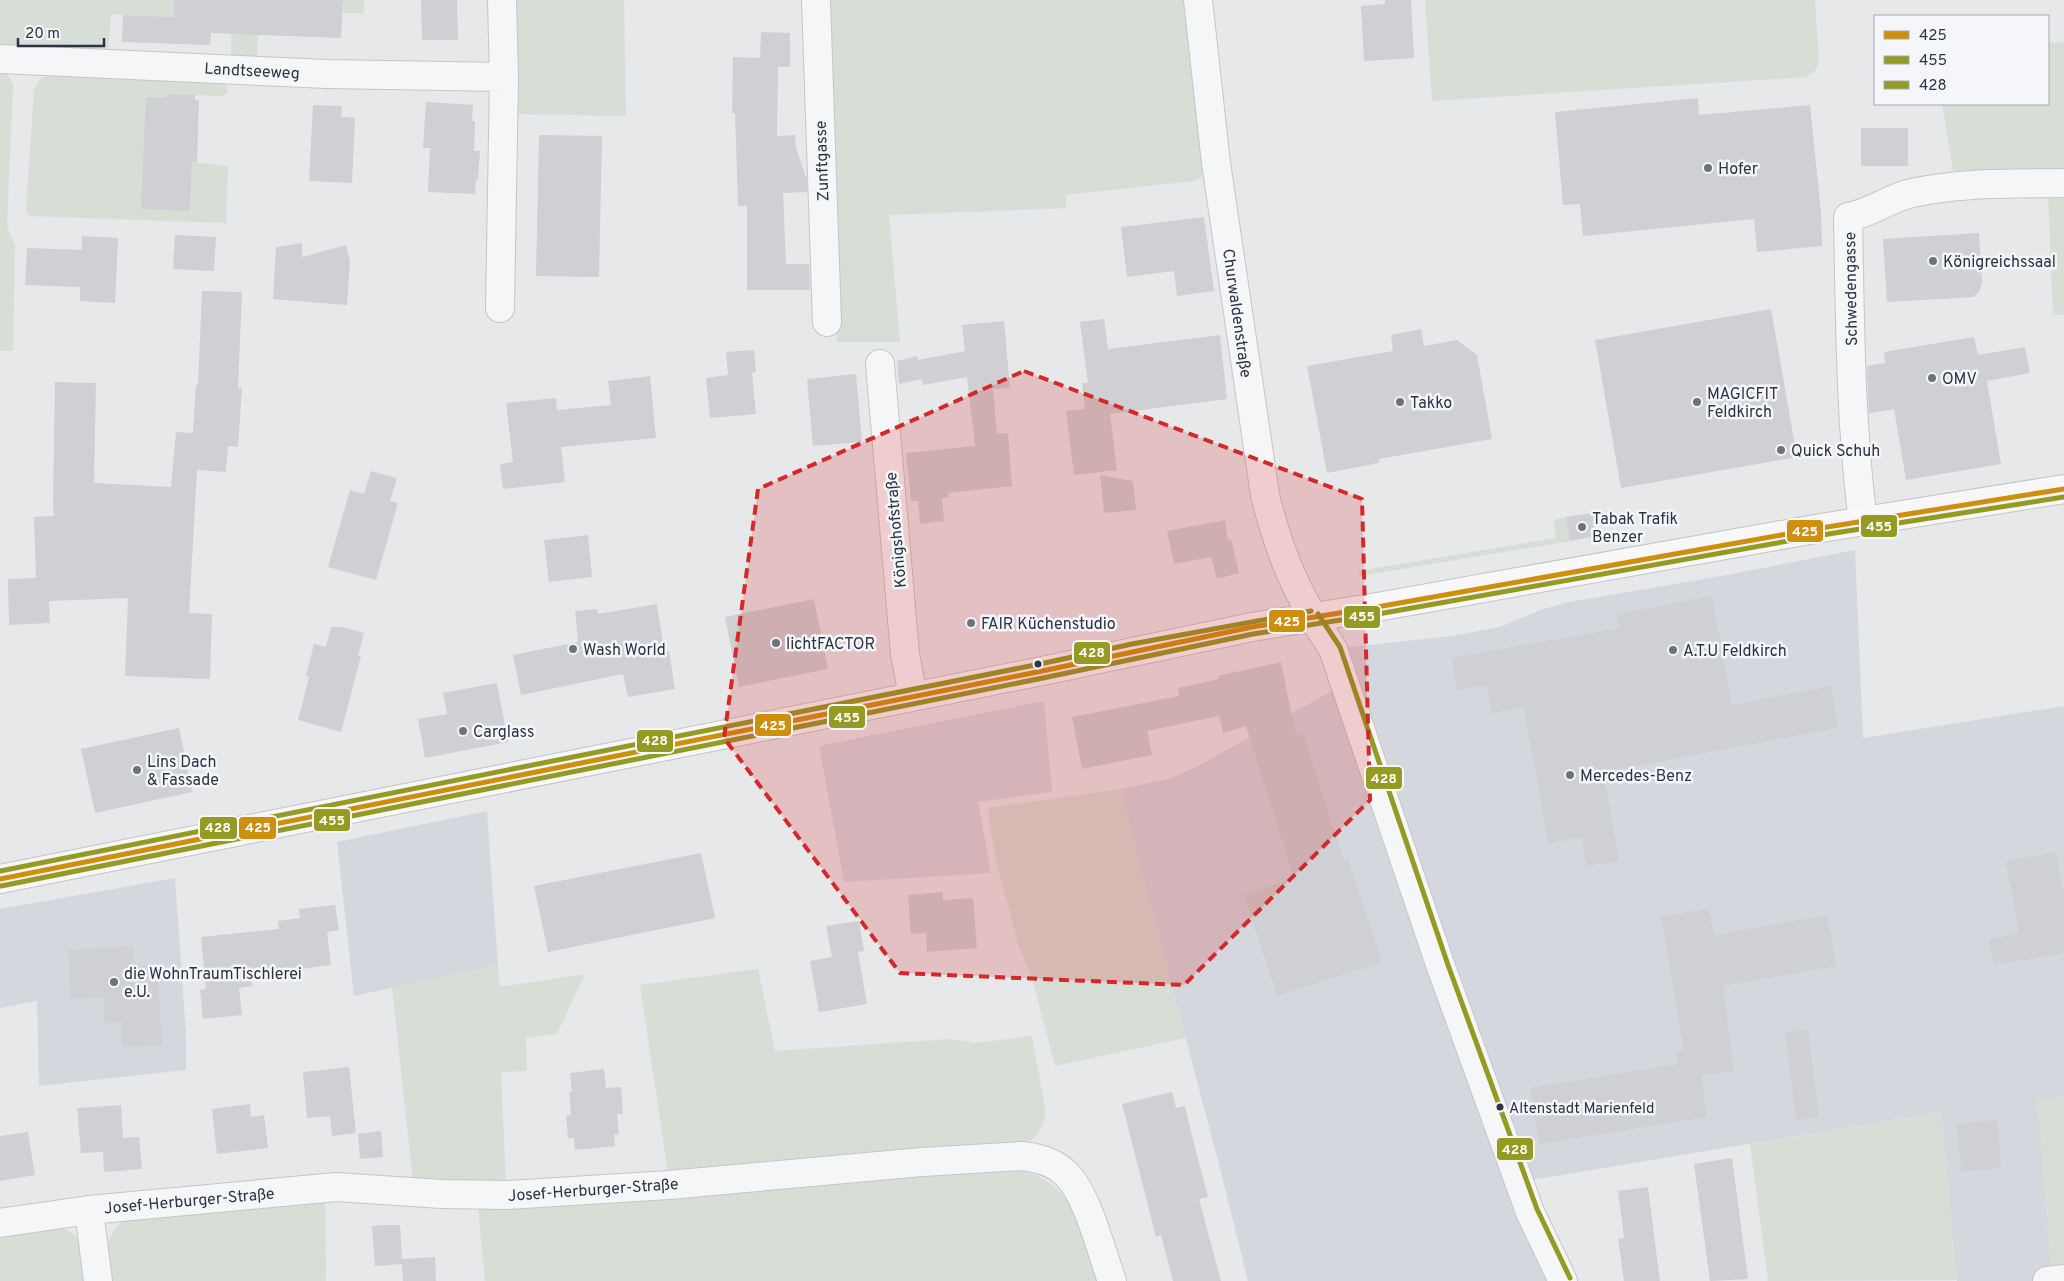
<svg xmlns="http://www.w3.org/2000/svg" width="2064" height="1281" font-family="Overpass,sans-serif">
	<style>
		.built { fill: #d4d7dd }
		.green { fill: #d6ded6 }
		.building { fill: #ced0d3 }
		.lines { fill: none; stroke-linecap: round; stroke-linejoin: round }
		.minor-casing { stroke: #c4c6c8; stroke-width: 30 }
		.major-casing { stroke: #c2c5c8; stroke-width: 30 }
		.minor { stroke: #f5f6f7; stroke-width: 28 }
		.major { stroke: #f8f8f8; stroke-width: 28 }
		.bus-1-casing { stroke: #f4f6f9; stroke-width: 9 }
		.bus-2-casing { stroke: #f4f6f9; stroke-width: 9 }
		.bus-3-casing { stroke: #f4f6f9; stroke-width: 9 }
		.bus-1 { stroke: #ce8f0e; stroke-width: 5 }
		.bus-2 { stroke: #959a22; stroke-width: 5 }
		.bus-3 { stroke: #959a22; stroke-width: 5 }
		.marked { fill: #d62828; fill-opacity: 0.2; stroke: #d62828; stroke-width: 4; stroke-dasharray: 10 6; stroke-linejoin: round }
		.poi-dot { fill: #6c737f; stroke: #f4f6f9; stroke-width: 2 }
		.bus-dot { fill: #2b3445; stroke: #f4f6f9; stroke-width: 2 }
		.labels { text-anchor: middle; stroke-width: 5; stroke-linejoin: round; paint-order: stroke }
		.bus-label { font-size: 15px; fill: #2b3445; stroke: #f4f6f9; text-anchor: start }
		.street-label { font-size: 16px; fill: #2b3445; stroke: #f4f6f9 }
		.poi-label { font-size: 16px; fill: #2b3445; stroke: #f4f6f9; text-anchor: start }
		.line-badge { stroke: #f4f6f9; stroke-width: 2 }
		.badge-label { font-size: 14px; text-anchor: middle; font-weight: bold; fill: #fff }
	</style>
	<rect width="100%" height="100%" fill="#e6e8ea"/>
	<!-- built -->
	<path class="built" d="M1855,550l8,188 201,-32v391l-26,2 13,172 -3,10h-91l-16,-169 -422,70 45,99h-316l-27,-109 -101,-383 51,-11 29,-13 144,-81 -11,-35 119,-13 48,-9 41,-17 23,-7 163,-28z
		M1044,701l8,91 -74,10 13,71 -147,9 -25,-136z
		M487,811l11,154 -144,31 -17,-154z
		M175,878l11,158v34l-147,16 -2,-85 -37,7v-99z"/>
	<!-- green -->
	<path class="green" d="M0,0h174v17l-63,-3 -3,39 -108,-4z
		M343,0h21v13h-21z
		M514,0h110l2,116 -109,-2z
		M823,0h360l19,169v8l-8,4 -128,14v13l-177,7 11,127h-63z
		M1425,0h390l4,62 -4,9 -9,6 -374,24z
		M232,17l26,18 -1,21 -26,-1z
		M2064,42v131l-110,5 -12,-74h106v-61z
		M0,69l7,5 6,10 -6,142 8,20 -2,105h-13z
		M49,75l169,7 9,4 1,7 -7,3 -54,-2 23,117 2,-49 36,4 -2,57 -197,-7 -3,-7 8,-119 5,-10z
		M2064,192v123h-11l-5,-122z
		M1566,517l4,24 -210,35 -2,-5 198,-33 -2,-18z
		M1120,789l66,249 -131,28 -23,-88 -14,-33 -22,-86 -8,-46 1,-5z
		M498,965l2,22 85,-13 -28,60 -31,4 1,33 -26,1 5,114 -93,-5 -21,-194z
		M758,969l17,82 174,-12 26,4 57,-7 13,72c1,17 -6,29 -21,36l-356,29 -28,-188z
		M2064,1097v173l-13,1 -14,-172z
		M1942,1112l15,168 -189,1 -18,-137z
		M1016,1169c60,13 65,61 82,112h-613l-7,-73 445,-35z
		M325,1200l1,81h-218c-1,-28 -6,-49 22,-64z
		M52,1227c34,2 32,28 36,54h-88v-46z"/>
	<!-- building -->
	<path class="building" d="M174,0h169l-2,38 -130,-5 -1,12 -88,-3 1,-27 51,2z
		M421,0h36l1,40h-36z
		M1385,0h26l3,58 -50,3 -3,-55 24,-2z
		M761,32l29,1v34h-12l-1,69 18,-1 1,13 11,32v12l-24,1 3,71h23l1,26h-63v-84h-9l-3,-93h-3l1,-56 27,1z
		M167,94l28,1v5h4l-2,62h-5l-2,49 -49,-2 5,-112 21,1z
		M1698,98l1,17 111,-10 11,107 1,34 -65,6 -3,-33 -171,17 -3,-32 -17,1 -8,-93z
		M426,102l47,3 -1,16h3l-1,30h6l-2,28h-2l-1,15 -47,-2 2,-44h-7z
		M313,105l29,1 -1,11 14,1 -3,65 -43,-2z
		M1861,128h47v38h-47z
		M539,135l63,1 -3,141 -63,-1z
		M1204,217l10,74 -37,5 -3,-25 -47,6 -6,-50z
		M1979,233l3,50 -3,9 -5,5 -87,5 -4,-63z
		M175,235l41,2 -2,34 -41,-2z
		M82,236l36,2 -3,65 -35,-2v-14l-55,-2 2,-37 55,2z
		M302,243v14l44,-12 4,16 -3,44 -74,-6 3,-52z
		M202,291l40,1 -4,96h4l-4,59 -10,-1 -2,26 -29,-2 -8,143 23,1 -2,65 -85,-3 3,-78 -79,3 1,22 -41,2 -1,-46 28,-1 -2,-61 20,-1 -1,-13 2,-121 41,1 -2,100 77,4 5,-55 17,1 3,-48h2z
		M1771,309l26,148 -176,31 -26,-148z
		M1104,319l4,30 112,-14 7,64 -117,15 7,56 -43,5 -8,-64 19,-2 -3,-26h6l-8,-61z
		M1004,321l6,67 -17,1 4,45 11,-1 4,53 -64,7 1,5h-7l2,23 -24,3 -2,-23h-7l-5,-48 69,-7 -8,-69 -44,8 -3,-15 2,9 -23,5 -2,-23 20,-5 1,4 47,-9 -3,-26z
		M1421,329l3,17 33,-6 20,15 15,84 -113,20v4l-52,10 -20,-107 86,-15 -2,-16z
		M1974,337l4,18 47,-8 5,26 -43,8 14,83 -95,16 -12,-71 -25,4 -2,-47 18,-3 -1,-11z
		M754,350l2,22 -4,1 4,41 -46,4 -4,-40 22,-3 -2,-23z
		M856,374l6,68 -49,4 -6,-67z
		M650,376l6,62 -95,9 4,35 -62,7 -3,-25 13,-2 -7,-59 50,-5 1,12 54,-5 -3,-24z
		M371,471l26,7 -7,23 8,2 -22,77 -48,-13 22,-77 14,4z
		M1100,475l33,6 3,29 -32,3z
		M1593,513l4,23 -27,5 -4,-24z
		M1225,520l3,20 3,-1 8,34 -22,6 -6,-22 -37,7 -7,-33z
		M588,535l4,42 -43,5 -5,-42z
		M1712,596l20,109 99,-19 7,42 -235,44 16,89 -32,5 -5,-29 -34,6 -24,-136 -32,6 -6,-28 -29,5 -6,-32 168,-30 -2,-14z
		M814,599l14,70 -89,18 -14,-70z
		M657,604l7,47h5l6,38 -47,8 -5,-23 -102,21 -8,-40 65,-13 -3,-31 22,-2 1,5z
		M331,627h11l22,6 -6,23h3l-20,76 -43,-12 11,-43 -3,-1 8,-32 12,3z
		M1281,662l15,74 7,-2 41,128 4,-2 34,102 -105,34 -33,-101 50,-17 -48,-152 -23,7 -4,-17 -72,15 5,24 -70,14 -10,-52 107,-21 -1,-8 41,-9 -1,-3z
		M497,683l11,59 -83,16 -7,-39 29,-5 -4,-21z
		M179,728l13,64 -97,21 -14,-64z
		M2056,852l8,44v57l-70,12 -5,-26 30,-5 -13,-73z
		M701,853l14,65 -167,34 -14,-66z
		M943,892v8l30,-2 4,50 -50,4 -1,-19 -15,1 -3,-39z
		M335,905l4,25 -12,2 4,33 -80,10 1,11 -13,2 3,27 -39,4 -3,-29 6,-1 -5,-52 78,-8 -1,-8 22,-3 -1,-9z
		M1709,909l5,26 113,-20 9,51 -113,20 11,85 -33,4 6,42 -168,27 -9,-56 148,-24 -2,-13 8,-1 -23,-133z
		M859,921l5,30 -6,1 9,52 -48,8 -9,-51 22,-4 -6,-31z
		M133,946l1,20 23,-1 5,80 -40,2 -1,-25 -16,1 -2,-26 -32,2 -3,-49z
		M1808,1030l11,87 -23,3 -11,-88z
		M349,1067l7,66 -24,3 -2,-20 -23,2 -4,-46z
		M604,1069l2,19 15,-1 2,27h-6l2,20h-5l1,12 -40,4 -1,-12h-6l-2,-22 5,-1 -2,-23h3l-2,-19z
		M1172,1092l4,16 9,-2 7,30 16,61 -9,2 22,82h-48l-12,-46 -5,2 -34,-133z
		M250,1104l1,13 13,-2 4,33 -51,6 -5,-45z
		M121,1105l2,33 16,-1 3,32 -38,3 -1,-20 -22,1 -4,-45z
		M1997,1120l4,48 -40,4 -4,-48z
		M381,1131l2,26 -23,2 -2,-25z
		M28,1132l7,43 -35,6v-45z
		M1732,1158l16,121 -38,2 -16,-117z
		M1648,1187l12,94h-36l-6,-42 6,-1 -6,-47z
		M386,1225h14l2,34 33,-2 1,24h-33l-1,-17 -27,2 -3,-40z"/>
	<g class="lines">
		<!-- minor casing -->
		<g class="minor-casing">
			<path id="minor" d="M816,0l11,322
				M1198,0l18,163 49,332c15,61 33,102 68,154l108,318 89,245 33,69
				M0,59l327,15 177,3 -2,-77
				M500,308l4,-231
				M880,364l25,290 8,42
				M1863,522c-13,-101 -13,-204 -15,-305 24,-4 41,-19 64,-24 49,-11 102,-9 152,-10
				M89,1210l9,71
				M0,1223l89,-13 247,-23 106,7 65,1 162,-10 253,-23 100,-6c17,2 33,6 45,19 20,19 35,78 45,106
				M2047,1281l17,-2"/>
		</g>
		<!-- major casing -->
		<g class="major-casing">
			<path id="major" d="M0,879l1042,-208 210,-44 125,-20 444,-79 243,-39"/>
		</g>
		<!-- minor -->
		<use href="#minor" class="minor"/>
		<!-- major -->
		<use href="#major" class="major"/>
		<!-- bus-1 casing -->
		<g class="bus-1-casing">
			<path id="bus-1" d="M0,879l1042,-208 210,-44 125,-20 444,-79 243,-39"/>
		</g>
		<!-- bus-2 casing -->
		<g class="bus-2-casing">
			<path id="bus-2" d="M1,886l1042,-208 210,-44 125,-20 444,-79 242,-38"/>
		</g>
		<!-- bus-3 casing -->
		<g class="bus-3-casing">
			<path id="bus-3" d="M1318,614l22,33 108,318 89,244 33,69
				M0,871l1040,-207 92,-20 179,-33"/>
		</g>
		<!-- bus-1 -->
		<use href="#bus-1" class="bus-1"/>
		<!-- bus-2 -->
		<use href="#bus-2" class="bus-2"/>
		<!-- bus-3 -->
		<use href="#bus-3" class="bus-3"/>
	</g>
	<!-- marked area -->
	<path class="marked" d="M1024,371l338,128 8,301 -186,185 -284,-12 -176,-235 34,-249z"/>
	<!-- markers -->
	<g class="poi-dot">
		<circle cx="1708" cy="168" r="5"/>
		<circle cx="1933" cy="261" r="5"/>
		<circle cx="1932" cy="378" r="5"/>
		<circle cx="1400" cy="402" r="5"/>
		<circle cx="1697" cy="402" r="5"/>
		<circle cx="1781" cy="450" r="5"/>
		<circle cx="1582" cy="527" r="5"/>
		<circle cx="971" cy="623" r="5"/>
		<circle cx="776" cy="643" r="5"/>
		<circle cx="573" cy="649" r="5"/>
		<circle cx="1673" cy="650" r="5"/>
		<circle cx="463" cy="731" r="5"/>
		<circle cx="137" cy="770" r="5"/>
		<circle cx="1570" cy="775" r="5"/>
		<circle cx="114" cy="982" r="5"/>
	</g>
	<g class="bus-dot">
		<circle cx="1038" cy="664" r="4.5"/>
		<circle cx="1500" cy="1107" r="4.5"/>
	</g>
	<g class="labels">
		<!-- bus labels -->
		<g class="bus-label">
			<text x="1509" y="1113">Altenstadt Marienfeld</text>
		</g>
		<!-- street labels -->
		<g class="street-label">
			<text transform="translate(252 70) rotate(3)" y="6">Landtseeweg</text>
			<text transform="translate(821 161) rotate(-92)" y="6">Zunftgasse</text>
			<text transform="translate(1850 289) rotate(-91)" y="6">Schwedengasse</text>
			<text transform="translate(1238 313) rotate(82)" y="6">Churwaldenstraße</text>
			<text transform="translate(895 530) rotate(-95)" y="6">Königshofstraße</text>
			<text transform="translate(593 1189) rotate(-4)" y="6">Josef-Herburger-Straße</text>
			<text transform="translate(189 1200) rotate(-5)" y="6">Josef-Herburger-Straße</text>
		</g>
		<!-- poi labels -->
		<g class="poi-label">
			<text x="1718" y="174">Hofer</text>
			<text x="1943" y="267">Königreichssaal</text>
			<text x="1942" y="384">OMV</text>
			<text x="1707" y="399">MAGICFIT<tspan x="1707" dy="18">Feldkirch</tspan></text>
			<text x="1410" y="408">Takko</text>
			<text x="1791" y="456">Quick Schuh</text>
			<text x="1592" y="524">Tabak Trafik<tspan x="1592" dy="18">Benzer</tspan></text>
			<text x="981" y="629">FAIR Küchenstudio</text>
			<text x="786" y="649">lichtFACTOR</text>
			<text x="583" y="655">Wash World</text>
			<text x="1683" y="656">A.T.U Feldkirch</text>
			<text x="473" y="737">Carglass</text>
			<text x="147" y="767">Lins Dach<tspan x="147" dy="18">&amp; Fassade</tspan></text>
			<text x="1580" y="781">Mercedes-Benz</text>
			<text x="124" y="979">die WohnTraumTischlerei<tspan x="124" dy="18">e.U.</tspan></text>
		</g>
	</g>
	<g class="line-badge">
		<rect x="1860" y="514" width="38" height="24" rx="5" fill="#959a22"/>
		<rect x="1786" y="519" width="38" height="24" rx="5" fill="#ce8f0e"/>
		<rect x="1343" y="605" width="38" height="24" rx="5" fill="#959a22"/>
		<rect x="1268" y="609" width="38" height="24" rx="5" fill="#ce8f0e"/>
		<rect x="1073" y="641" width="38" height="24" rx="5" fill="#959a22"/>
		<rect x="828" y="705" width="38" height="24" rx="5" fill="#959a22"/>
		<rect x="754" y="713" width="38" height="24" rx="5" fill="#ce8f0e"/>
		<rect x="636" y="729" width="38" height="24" rx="5" fill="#959a22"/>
		<rect x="1365" y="766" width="38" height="24" rx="5" fill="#959a22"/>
		<rect x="313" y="808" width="38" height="24" rx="5" fill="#959a22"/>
		<rect x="199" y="816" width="39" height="24" rx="5" fill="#959a22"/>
		<rect x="238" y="816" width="39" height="24" rx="5" fill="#ce8f0e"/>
		<rect x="1496" y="1137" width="38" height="24" rx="5" fill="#959a22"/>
	</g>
	<g class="badge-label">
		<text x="1879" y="531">455</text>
		<text x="1805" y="536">425</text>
		<text x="1362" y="621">455</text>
		<text x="1287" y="626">425</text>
		<text x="1092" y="657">428</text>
		<text x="847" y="722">455</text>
		<text x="773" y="730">425</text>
		<text x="655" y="745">428</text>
		<text x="1384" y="783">428</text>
		<text x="332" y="825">455</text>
		<text x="218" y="832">428</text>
		<text x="258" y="832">425</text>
		<text x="1515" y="1154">428</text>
	</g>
	<!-- legend -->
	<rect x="1874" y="15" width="175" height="90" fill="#f4f6f9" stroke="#a4a8b1"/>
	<rect x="1884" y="31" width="25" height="8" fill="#ce8f0e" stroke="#a4a8b1"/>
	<text x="1919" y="40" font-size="15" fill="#2b3445">425</text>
	<rect x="1884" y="56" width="25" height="8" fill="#959a22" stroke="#a4a8b1"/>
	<text x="1919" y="65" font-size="15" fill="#2b3445">455</text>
	<rect x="1884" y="81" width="25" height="8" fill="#959a22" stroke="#a4a8b1"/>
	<text x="1919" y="90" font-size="15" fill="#2b3445">428</text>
	<!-- scale -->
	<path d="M18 38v8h86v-8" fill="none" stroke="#2b3445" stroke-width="2.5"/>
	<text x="25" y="38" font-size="15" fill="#2b3445" stroke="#f4f6f9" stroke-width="4" paint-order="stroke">20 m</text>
</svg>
